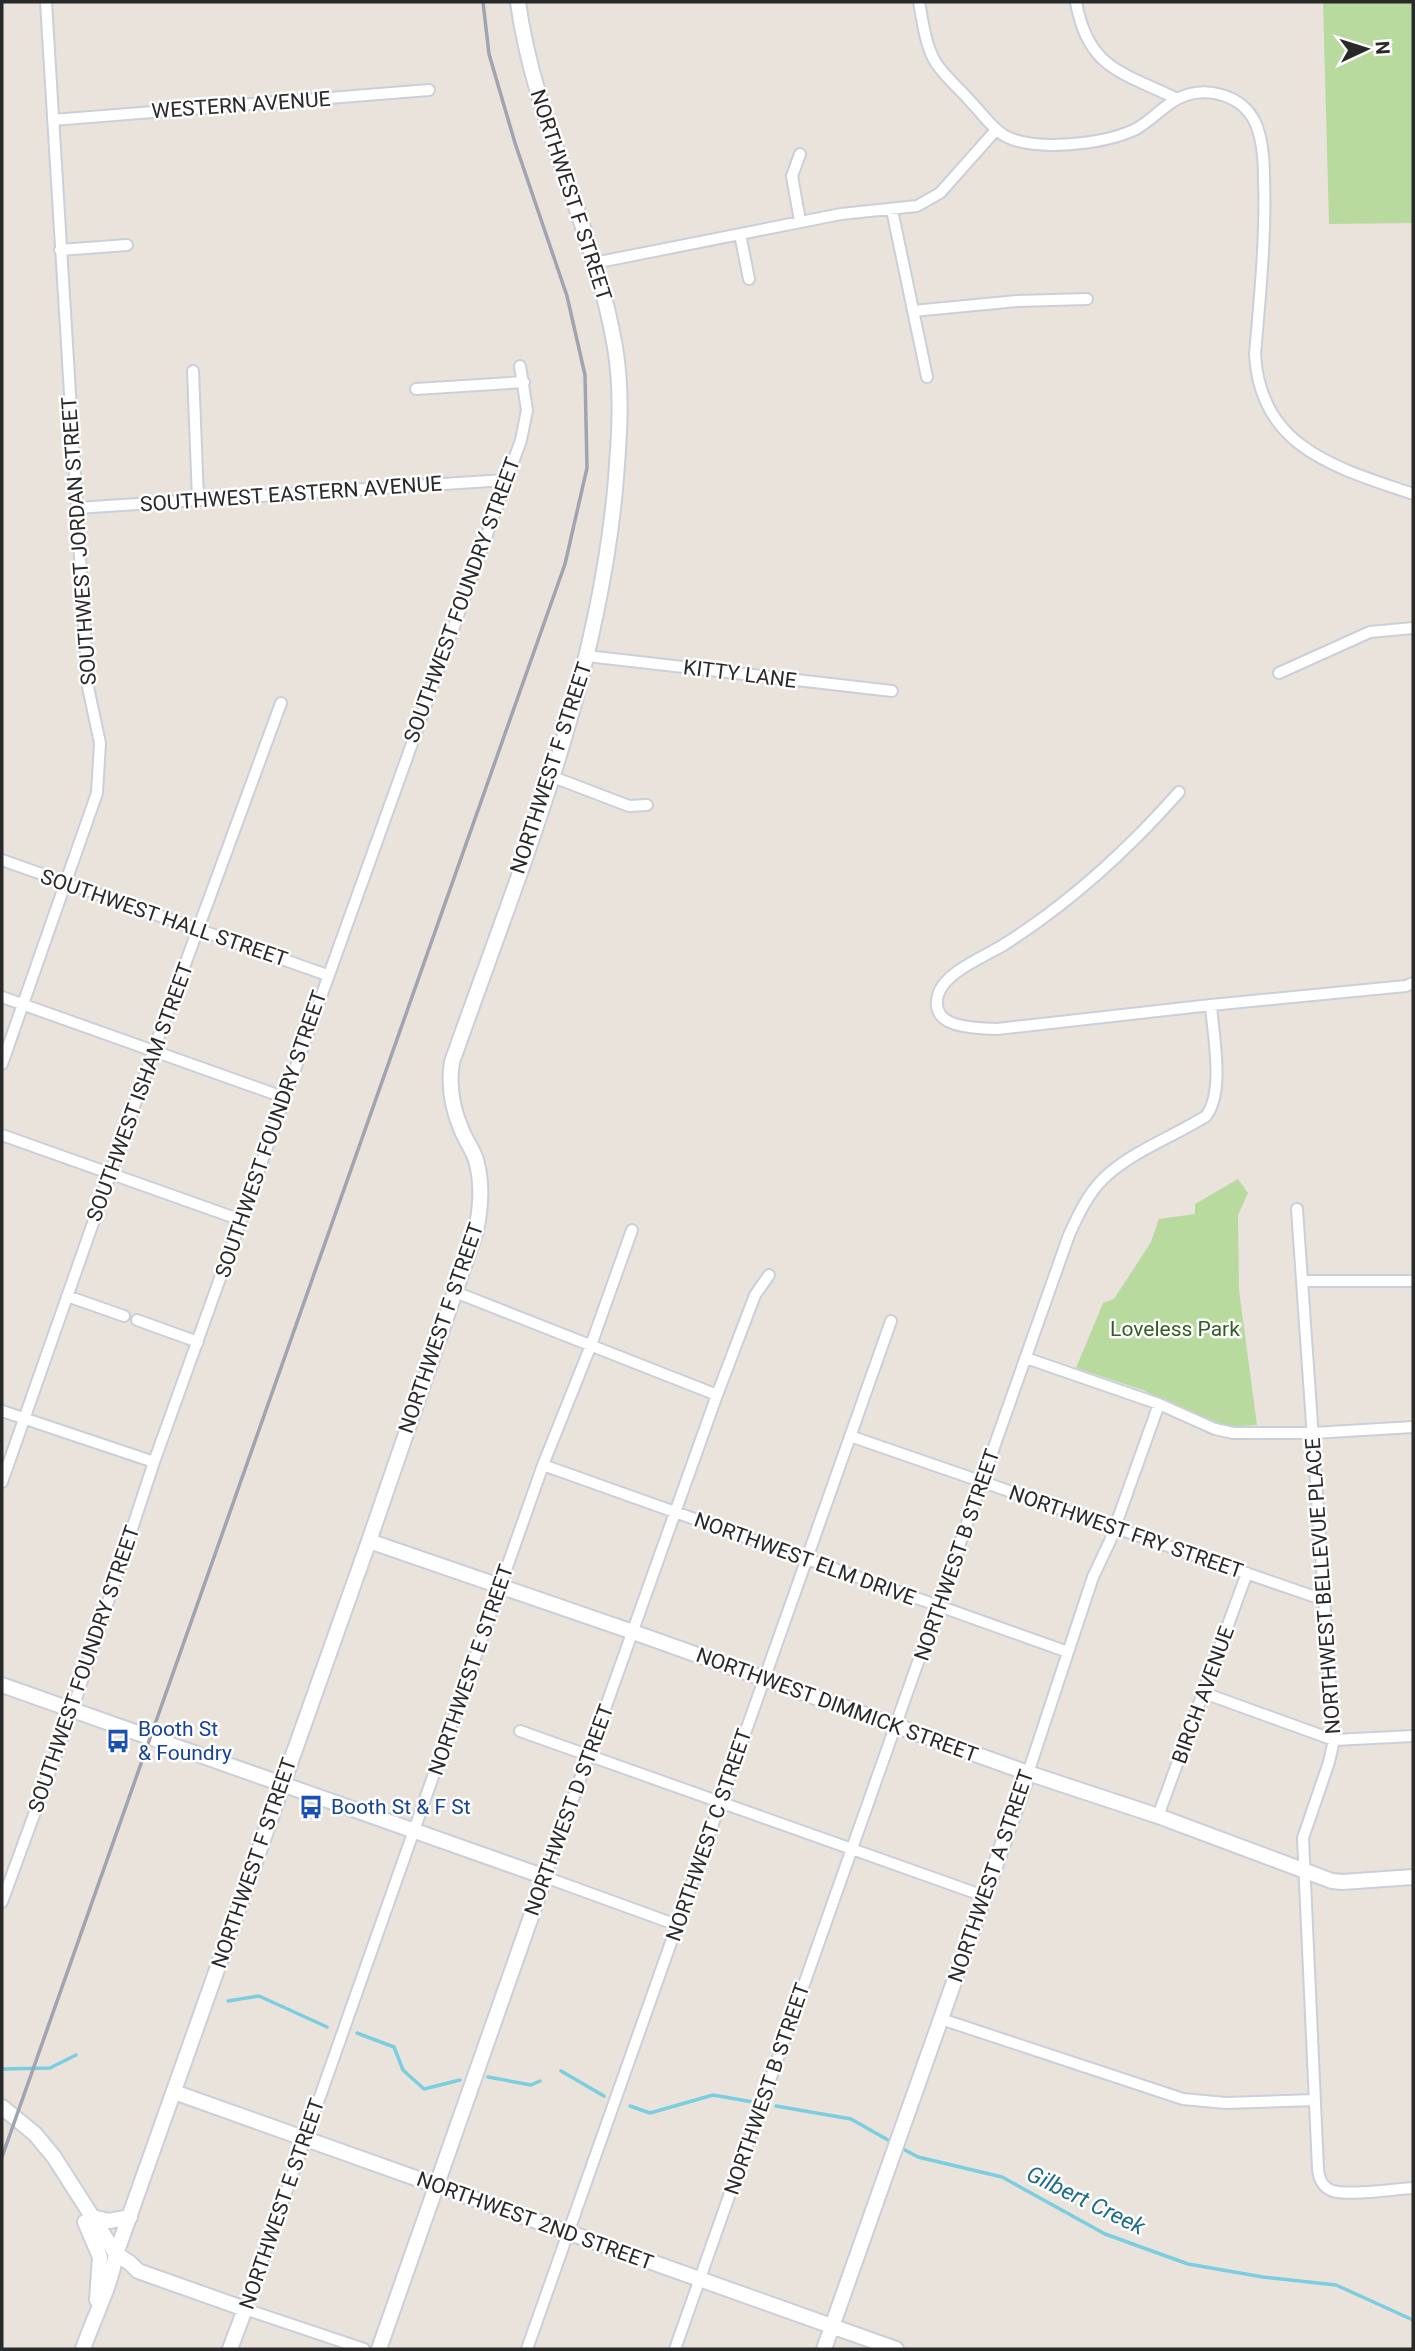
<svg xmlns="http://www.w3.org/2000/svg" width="1415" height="2351" font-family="Roboto,sans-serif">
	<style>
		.green { fill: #b8da9f }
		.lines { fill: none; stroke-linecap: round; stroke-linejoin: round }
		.stream { stroke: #7bcee0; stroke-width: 3.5 }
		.street-casing { stroke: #cbcfd9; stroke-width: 14 }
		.secondary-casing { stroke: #cbcfd9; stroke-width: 18 }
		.street { stroke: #fff; stroke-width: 10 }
		.secondary { stroke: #fff; stroke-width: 14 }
		.rail { stroke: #a0a4b1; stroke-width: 3.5 }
		.labels { text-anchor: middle; stroke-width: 5; stroke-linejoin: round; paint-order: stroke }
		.street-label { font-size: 21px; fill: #292929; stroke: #fff }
		.park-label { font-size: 21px; fill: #335d22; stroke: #fff }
		.transit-label { font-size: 21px; fill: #164399; stroke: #fff; text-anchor: start }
		.water-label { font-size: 23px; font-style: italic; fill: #1c6d89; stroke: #fff }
	</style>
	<rect width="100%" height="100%" fill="#e9e3dc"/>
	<!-- green -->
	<path class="green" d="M1323,2h90v221l-84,1z
		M1238,1179l10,14 -10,22 1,75 18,135 -31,2 -23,-7 -60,-30 -67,-22 27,-65 11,-4 37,-57 8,-23 36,-5v-10z"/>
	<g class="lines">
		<!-- stream -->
		<path class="stream" d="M228,2001l31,-5 68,31
			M357,2033l37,14 9,23 21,19 36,-9
			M2,2069l48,-1 26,-13
			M561,2071l43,25
			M488,2077l43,8 9,-4
			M630,2106l20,7 63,-18 40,7
			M776,2106l75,13 37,21
			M905,2150l13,7 84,20 103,57 83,30 75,13 73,8 77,35"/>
		<!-- street casing -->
		<g class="street-casing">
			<path id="street" d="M919,2c4,20 6,43 17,61 9,14 24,26 35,39 11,11 20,26 34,34 31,16 98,8 129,-6 16,-8 28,-23 43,-31 28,-14 64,-5 78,23 8,17 9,38 9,57 2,58 -4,117 -9,175 5,95 83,114 158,140
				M1076,2c12,67 46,70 101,97
				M53,120l376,-30
				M800,154l-8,22 8,45
				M892,210l35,167
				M740,234l9,45
				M60,250l67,-5
				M594,263l247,-49 76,-8 23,-13 56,-63
				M913,311l104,-10 70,-2
				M193,371l5,128
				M416,389l108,-7
				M76,508l429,-28
				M587,656l305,35
				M1279,673l91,-41 43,-4
				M553,777l76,29 18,-1
				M1179,792c-52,59 -108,110 -174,152 -19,12 -61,28 -67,51 -9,34 37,33 59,34l214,-24
				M2,860l325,115
				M2,997l281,100
				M2,1064l95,-271 3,-50 -12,-56 -42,-685
				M2,1135l239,85
				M1297,1209l37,531 -5,22 -26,76 15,331c1,10 4,18 15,22 15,5 62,-2 80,-3
				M1303,1281h110
				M455,1292l262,103
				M67,1296l57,20
				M137,1320l61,22
				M1026,1358l133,46 56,25 18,4h80l100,-6
				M2,1411l152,51
				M850,1436l474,164
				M543,1465l525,187
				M2,1482l156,-444 123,-335
				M1204,1693l130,47 79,-4
				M520,1731l464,165
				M1028,1773l65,-196 17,-36 49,-137
				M1158,1816l89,-243
				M2,1902l70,-191 82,-249 367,-1022 6,-30 -7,-44
				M677,1925l-132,-48 172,-482 38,-100 14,-20
				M941,2019l242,80 43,4 89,-3
				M364,2349l-119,-40 298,-844 48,-120 41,-115
				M527,2349l364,-1028
				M675,2349l394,-1114c9,-20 19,-41 34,-56 29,-28 70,-42 103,-63 19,-25 7,-80 5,-111l195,-19 7,-3"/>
		</g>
		<!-- secondary casing -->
		<g class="secondary-casing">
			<path id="secondary" d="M369,1541l264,91 395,141 130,43 174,65 10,1 71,-5
				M2,1685l543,192 -166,472
				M174,2092l722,257
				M2,2107l33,27 19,23 62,97 14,9 8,8 107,38 -15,40
				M92,2217l17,4 21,-4
				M85,2222l15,35 -3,43
				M83,2349c11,-32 27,-61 33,-95l253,-713 107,-310c5,-24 7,-47 0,-71 -3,-10 -10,-19 -14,-29 -10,-23 -14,-45 -10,-69 66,-188 144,-372 163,-572 4,-48 8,-96 0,-143 -20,-118 -81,-226 -97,-345
				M824,2349l204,-576"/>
		</g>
		<!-- street -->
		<use href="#street" class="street"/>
		<!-- secondary -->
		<use href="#secondary" class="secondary"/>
		<!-- rail -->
		<path class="rail" d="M2,2157l563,-1593 22,-96 -2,-93 -18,-79 -52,-153 -26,-89 -6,-52"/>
	</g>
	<!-- icons -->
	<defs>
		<g id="bus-bare" transform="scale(1.89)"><path d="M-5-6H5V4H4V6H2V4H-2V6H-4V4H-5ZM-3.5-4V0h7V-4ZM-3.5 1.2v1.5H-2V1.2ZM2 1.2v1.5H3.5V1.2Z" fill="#1a4fb4" stroke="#fff" stroke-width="2.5" paint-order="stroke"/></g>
	</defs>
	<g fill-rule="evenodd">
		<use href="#bus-bare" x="118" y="1741"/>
		<use href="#bus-bare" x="311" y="1807"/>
	</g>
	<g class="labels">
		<!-- street labels -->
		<g class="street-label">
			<text transform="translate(241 105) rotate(-4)" y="7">WESTERN AVENUE</text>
			<text transform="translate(571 195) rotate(72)" y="7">NORTHWEST F STREET</text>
			<text transform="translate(291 494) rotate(-4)" y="7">SOUTHWEST EASTERN AVENUE</text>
			<text transform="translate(79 541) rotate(-94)" y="7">SOUTHWEST JORDAN STREET</text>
			<text transform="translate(462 600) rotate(-70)" y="7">SOUTHWEST FOUNDRY STREET</text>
			<text transform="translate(740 674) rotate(7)" y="7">KITTY LANE</text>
			<text transform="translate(551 768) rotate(-72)" y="7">NORTHWEST F STREET</text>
			<text transform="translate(164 918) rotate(19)" y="7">SOUTHWEST HALL STREET</text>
			<text transform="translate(140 1092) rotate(-70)" y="7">SOUTHWEST ISHAM STREET</text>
			<text transform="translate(271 1134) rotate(-71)" y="7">SOUTHWEST FOUNDRY STREET</text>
			<text transform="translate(441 1328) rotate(-71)" y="7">NORTHWEST F STREET</text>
			<text transform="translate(1126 1532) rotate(19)" y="7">NORTHWEST FRY STREET</text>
			<text transform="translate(957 1555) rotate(-71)" y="7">NORTHWEST B STREET</text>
			<text transform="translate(805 1559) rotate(20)" y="7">NORTHWEST ELM DRIVE</text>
			<text transform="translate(1323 1586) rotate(-94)" y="7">NORTHWEST BELLEVUE PLACE</text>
			<text transform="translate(84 1669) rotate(-71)" y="7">SOUTHWEST FOUNDRY STREET</text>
			<text transform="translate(471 1670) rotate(-71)" y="7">NORTHWEST E STREET</text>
			<text transform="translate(1203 1695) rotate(-70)" y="7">BIRCH AVENUE</text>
			<text transform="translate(837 1705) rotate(20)" y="7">NORTHWEST DIMMICK STREET</text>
			<text transform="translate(569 1810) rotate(-70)" y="7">NORTHWEST D STREET</text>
			<text transform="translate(709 1835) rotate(-71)" y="7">NORTHWEST C STREET</text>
			<text transform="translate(254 1863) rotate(-71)" y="7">NORTHWEST F STREET</text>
			<text transform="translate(991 1876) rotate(-71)" y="7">NORTHWEST A STREET</text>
			<text transform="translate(767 2089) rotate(-71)" y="7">NORTHWEST B STREET</text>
			<text transform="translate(282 2204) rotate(-71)" y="7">NORTHWEST E STREET</text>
			<text transform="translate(535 2221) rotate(20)" y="7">NORTHWEST 2ND STREET</text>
		</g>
		<!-- park labels -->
		<g class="park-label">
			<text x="1175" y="1336">Loveless Park</text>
		</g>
		<!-- transit labels -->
		<g class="transit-label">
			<text x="138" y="1736">Booth St<tspan x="138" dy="24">&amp; Foundry</tspan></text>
			<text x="331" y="1814">Booth St &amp; F St</text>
		</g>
		<!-- water labels -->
		<g class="water-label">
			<text transform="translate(1086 2200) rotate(26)" y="8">Gilbert Creek</text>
		</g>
	</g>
	<!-- border -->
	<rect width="1415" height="2351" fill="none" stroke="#292929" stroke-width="7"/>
	<!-- north arrow -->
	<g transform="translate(1366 49) rotate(86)" stroke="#ffffff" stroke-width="5" paint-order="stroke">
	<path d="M0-5L12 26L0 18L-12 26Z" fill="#292929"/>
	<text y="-10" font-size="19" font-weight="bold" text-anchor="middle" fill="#292929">N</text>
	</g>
</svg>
